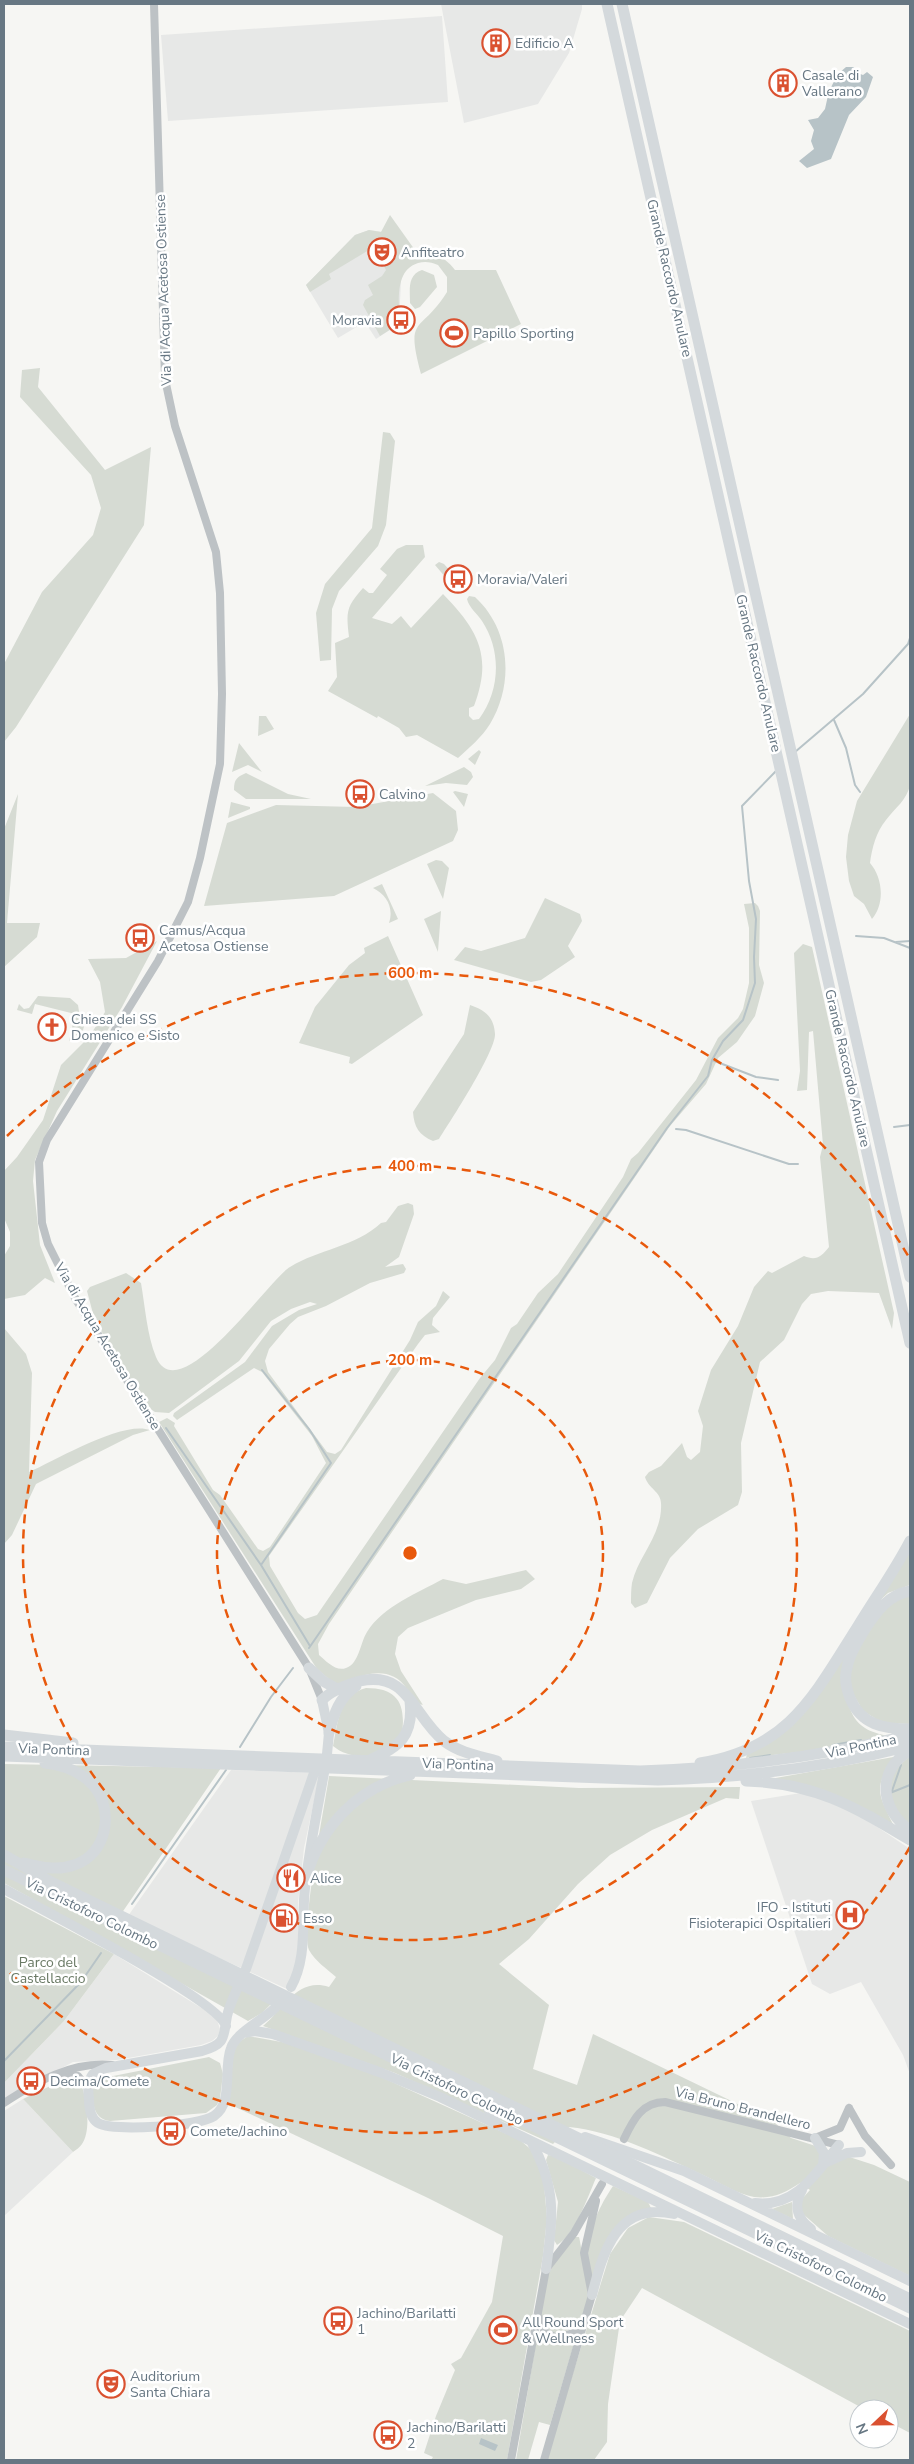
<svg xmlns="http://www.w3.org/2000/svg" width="914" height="2464" font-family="'Nunito Sans',sans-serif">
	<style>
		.built { fill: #e7e8e7 }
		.green { fill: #d6dbd3 }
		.water { fill: #b7c3c7 }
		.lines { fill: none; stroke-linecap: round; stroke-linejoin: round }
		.stream { stroke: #b7c3c7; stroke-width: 2 }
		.minor { stroke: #bdc2c5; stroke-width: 8 }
		.major { stroke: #d4d9dc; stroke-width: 10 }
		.highway { stroke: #d4d9dc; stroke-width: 11 }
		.ring { fill: none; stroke: #e8590c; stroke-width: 2.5; stroke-dasharray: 9 6 }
		.labels { text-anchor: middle; stroke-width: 5; stroke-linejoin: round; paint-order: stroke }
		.poi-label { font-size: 14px; fill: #677783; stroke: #fff; text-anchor: start }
		.street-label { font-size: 14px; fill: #677783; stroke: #fff }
		.park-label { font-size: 14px; fill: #6a7a65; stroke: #fff }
		.centre { fill: #e8590c; stroke: #fff; stroke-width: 2.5 }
		.ring-label { font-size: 15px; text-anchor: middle; font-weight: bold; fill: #e8590c; stroke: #fff; stroke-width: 5; stroke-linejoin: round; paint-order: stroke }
	</style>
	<rect width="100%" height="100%" fill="#f6f6f3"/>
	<!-- built -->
	<path class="built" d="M441,4h141v5l-13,44 -31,51 -74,19z
		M442,16l6,86 -280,19 -7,-86z
		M369,230l14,2 19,26 -3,66 -23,15 -11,-17 -27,16 -32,-53 49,-50z
		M231,1770l89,3 -16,75 -6,55v58l-11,28 -159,-73z
		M807,1792l51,22 52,35v225l-7,-19 -42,-73 -31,12 -18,-10 -61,-183z
		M114,1954l102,63 4,12 -2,7 -6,5 -11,4 -84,15 -44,2 -69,37v-16l60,-62z
		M23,2099l50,53 -69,64v-105z"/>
	<!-- green -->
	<path class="green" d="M390,215l27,38c16,-2 28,4 38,17h41l25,54 -100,50c-16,-60 -1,-39 26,-82v-15l-9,-12c-7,-3 -13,-4 -20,-2 -25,8 -18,41 -19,61l-19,12 -17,-31 2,-5 8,-5 -5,-10 14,-9 4,-6 -12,-23 -45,27 2,5 -21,13 -4,-7 49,-50 14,-5 12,2z
		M422,270l12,5 3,12 -17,20 -5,2 -5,-6c0,-13 -3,-28 12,-33z
		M40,368l-2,19 67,83 46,-23 -7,78 -128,202 -12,15v-78l38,-72 51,-57 8,-27 -10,-33 -71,-78 2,-27z
		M383,432l7,1 5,8 -9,84 -8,21 -39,45 -7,18 -1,51 -11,1 -4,-48 9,-29 47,-56z
		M406,545h17l2,12 -53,61 20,6 9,-8 10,12 32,-34c35,36 50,62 31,112l-5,2v8l4,4 6,-1c21,-28 23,-68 3,-98 -5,-8 -13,-13 -15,-22l2,-3 6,1c36,33 39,87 15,127 -8,13 -21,24 -32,34l-41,-23 -11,2 -7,-9 -21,-12 -1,2 -49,-27 9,-14 -2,-34 14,-6c-3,-25 -3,-30 14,-49l6,5h4l14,-18 -7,-6 17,-20z
		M439,562l5,2 19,21 -2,8 -7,-1 -5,-4 3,-3 -17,-20z
		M910,714v71c-3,15 -15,23 -24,35 -10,12 -14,28 -16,43 13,15 15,41 2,56l-8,-15 -10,-8 -5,-15 -3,-24 2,-22 9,-34z
		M259,716h7l8,13 -16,7z
		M239,743l23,29 -14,-7 -16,7z
		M479,750l2,2 -6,13 -7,-6z
		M464,767l7,5 2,5 -6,8 -21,-2 -21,3z
		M246,773l42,21 23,5h-65l-12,-9c0,-11 3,-13 12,-17z
		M455,791l13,3 -4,13 -11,-15z
		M433,793l23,18 2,19 -5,11 -119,55 -130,10 23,-83 49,-18 80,2z
		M18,794l-11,129h33l-3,14 -33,30v-138z
		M231,802l19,5v2l-22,9z
		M436,860l6,1 7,7 -6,31 -16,-35z
		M382,884l16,35 -9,4c5,-15 -2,-28 -16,-35z
		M545,898l35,16 2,7 -14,25 7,11 -34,23 -10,2 -77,-22 11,-13 16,4 44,-13z
		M755,903l3,3 2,5 -1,54 5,18 -9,33 -18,26 -19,16 -12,26 -36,42 -341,498 -11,20 1,11c7,6 17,17 27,13 13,-4 14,-25 21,-36 16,-26 51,-39 76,-53l23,5 60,-14 9,9 -14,10 -45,11 -68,28 -10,9 -3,17 6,17 22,34c-9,-2 -11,-9 -16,-16 -18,-27 -47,-13 -71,-4l-19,-16 -158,-247 8,-4 8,5 -1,3 39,64 7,5 38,54 5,2 7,-4 56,-84 -14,-27 -50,-64 -8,-4 -77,52 -4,-4 1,-3 71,-51 27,-36 27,-16 18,-6 -7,-2 -19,7 -20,12 -32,40 -70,52 -14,-1 -6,-4 -54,-87 -8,-30 3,-4 36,-14 15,10c4,23 6,52 15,74 23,55 114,-79 134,-90 29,-18 65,-20 91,-44l5,-1 12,-16 10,-3 5,2 1,9 -15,43 -14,10 18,-3 3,5 -2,4 -34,10 -44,23 -28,11 -8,7 -21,25 -4,12 3,11 59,80 8,2 6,-4 69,-110 8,-18 18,-16 7,-15 7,6 -17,21 -1,7 8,7 -15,3 -7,9 -149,212 1,10 28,47 7,6 12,-4 163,-237 15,-18 16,-32 6,-4 21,-31 20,-19 65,-97 8,-18 7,-6 58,-73 22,-42 20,-20 5,-9 6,-26v-55l-5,-24z
		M441,911l-3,40v1l-14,-33z
		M388,936l35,79 -71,49 -3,-1 1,-6 -51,-14 16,-36 34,-42 16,-12 -1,-5z
		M157,941l-35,66 -65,104 -22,49 -2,21 7,64 15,38 -10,-5 -20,17 -21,4v-43l6,-10v-14l-6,-14v-47l13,-14 26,-37 18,-55 28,-28 16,-25 -5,-30 -12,-23 38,-1z
		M803,944l9,3 82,366 -2,16 -13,-36 -51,-2 -17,3 -9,10 -18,36 -24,22 -19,81 1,49 -4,13 -40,24 -28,29 -23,45 -12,5 -4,-5c0,-6 0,-14 1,-20 6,-27 31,-49 29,-80 0,-11 -13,-15 -16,-26l4,-5 12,-6 21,-23 5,14 4,3 9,-8 3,-26 -5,-15 13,-41 27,-44 16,-39 14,-16 4,2 32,-17c12,5 17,1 25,-9l-9,-90 3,-12 -10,-114 -4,1 -2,58 -10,1 3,-20 -6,-118z
		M38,996l32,2 8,7 2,13 5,5 -2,7 -14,11 6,-27 -40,-10 -3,10 -15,-4 2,-6 5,5 5,-1z
		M470,1005c15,5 24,12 25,29 1,17 -45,88 -56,105l-6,2c-14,-6 -19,-14 -20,-29l51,-78z
		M4,1328l22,26 6,19 -3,99c27,-12 94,-52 121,-42l-17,5 -97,49 -24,51 -8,9z
		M910,1545v40l-22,8 -14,13z
		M910,1594v130l-27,-1 -20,-12 -12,-21 -2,-14 5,-24 28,-44z
		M846,1648c1,26 -6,64 19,80 6,4 15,6 22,8l-70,14 -71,8 1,-4 24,-13z
		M366,1688c32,0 40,16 36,46 -6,5 -12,13 -19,17 -15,9 -37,6 -50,-5 5,-24 6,-51 33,-58z
		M899,1756c-28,29 -21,38 -5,70l-124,-47z
		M910,1756v70l-6,-4 -16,-28 5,-23z
		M4,1764l217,4 -104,152 160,78 -15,15 -14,8 -244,-138z
		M329,1776l250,12 161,-1 -1,12 -13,-1 -74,32 -42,25 -32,29 -49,55 -30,25 50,41 -16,64 44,16 16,-51 180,87 18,17 83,27 36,17v94l-82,-40 -26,-23 -1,-13 9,-10 -10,-7c-15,10 -27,16 -46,14 -16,-3 -34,-14 -49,-21 -41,-19 -91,-45 -136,-49l-16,17 -158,-71 -132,-47c21,-17 34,-49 66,-39l7,-10c-9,-8 -21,-16 -27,-27 -9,-18 16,-146 20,-174z
		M4,1896l110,58 -50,67 -60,62z
		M248,2036l39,7 94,34 139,63 15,13 8,21 4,44 -4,38 -36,204h-76l2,-3 -9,-4 12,-37 19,-46 -4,-6 10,-6 31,-56 11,-66 -75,-38 -199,-94 4,-48 3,-12z
		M209,2057l11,6 3,11 -3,24 -3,7 -11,8 -96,8c-18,-2 -17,-20 -18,-34l6,-8z
		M69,2077l12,6c5,15 11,46 1,61 -2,3 -6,6 -9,8l-50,-53z
		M548,2155l6,1 42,22c-8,18 -21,57 -39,67l-3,-5 4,-38 -12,-42z
		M613,2186l35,16 3,6c-44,24 -44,23 -57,71 -16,-29 2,-68 19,-93z
		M792,2202l1,17 -21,-10z
		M649,2217l35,5 226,109v102l-21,-11v-13h-25l-222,-121 -22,33 -12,83 -1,38 -13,18h-48l64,-206 18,-26z
		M574,2237h5c1,2 9,52 9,58 1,9 -5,19 -7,27l-12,8 -13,4 -8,-5 -8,-11 9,-47z
		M538,2331c10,13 24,13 38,6l-26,88 -11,-3 -11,38h-12z"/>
	<!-- water -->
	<path class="water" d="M846,67h8l1,5 8,3 4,-3 6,5 -7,20 -17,18 -18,44 -24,9 -8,-7 15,-12 -3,-8 3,-11 -6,-10 10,-2 7,-9 4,-18 9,-17z
		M481,2438l17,7 -3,6 -16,-7z"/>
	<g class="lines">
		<!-- stream -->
		<path class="stream" d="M910,58v19
			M4,381v12
			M834,720l12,28 9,37 5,7
			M795,752l68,-58 45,-50 2,-6
			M856,936l28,2 26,10
			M896,942l14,-1
			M712,1060l44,17 22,3
			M894,1127l16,-2
			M676,1129l10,1 103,34h9
			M166,1428l95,137 49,81
			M261,1565l70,-102 -22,-34 -47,-59
			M309,1648l358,-520 41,-52 4,-16 11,-19 20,-21 12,-37 -1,-26 2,-38 -7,-38 -7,-75 34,-35
			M833,1745l28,-5
			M240,1747l31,-50 22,-29
			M750,1758l20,-3
			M892,1791l9,-26
			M890,1793l20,-8
			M132,1904l94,-134
			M4,2061l77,-79 20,-29"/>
		<!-- minor -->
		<path class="minor" d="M154,4l11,375 10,47 41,126 4,41 2,101 -2,70 -20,94 -12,44 -30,59 -111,179 -8,22 3,61 6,21 27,54 234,370 13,32
			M60,2074l18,2 10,12
			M4,2103c32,-21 68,-42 108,-38
			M849,2108l16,28 26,29
			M815,2138l25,-10 9,-20
			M624,2139c9,-19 18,-37 41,-37l174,43
			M538,2316l7,16 12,6 16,-5 10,-8
			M511,2460l35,-191 28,-36 28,-49
			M544,2460l48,-165 -8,-42 12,-52"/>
		<!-- major -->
		<path class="major" d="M322,1700l7,33 -2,21
			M4,1889c34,18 214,111 222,137
			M246,1969l68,-196
			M291,1987c17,-30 10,-66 14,-99 4,-38 12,-77 19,-115
			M237,1989c-4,9 -8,18 -10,27 -4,22 -1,28 -25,35l-96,17 -13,6c-6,8 -5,16 -4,25 0,9 1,19 9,24 16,9 101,3 116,-7 20,-13 9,-48 17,-68 5,-15 32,-28 44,-40
			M243,2033l12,-2 18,3 109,39 58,24 470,227
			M585,2137l99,34 226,110
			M815,2138l9,15 -1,12
			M531,2141c26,47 22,77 15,128
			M827,2162l20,-9 14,-1
			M802,2190c-9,16 -5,28 9,39
			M755,2203c41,5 61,-30 84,-58
			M592,2295c11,-43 25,-94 82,-81"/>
		<!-- highway -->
		<path class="highway" d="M607,4l303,1339
			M622,4l288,1273
			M910,1591c-22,4 -33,20 -45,38 -7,12 -16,25 -18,39 -3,10 -1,20 3,30 11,27 34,31 60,31
			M309,1668l14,13 14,8
			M322,1700c10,-10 24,-15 38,-19 48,-11 53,35 84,60 16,12 35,15 53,20
			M329,1733c5,-20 10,-35 27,-47
			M4,1735l69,8
			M4,1747l636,24c94,-3 180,-14 270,-36
			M910,1751c-34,18 -30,59 0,79
			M4,1756l654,24c86,-2 169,-13 252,-34
			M370,1760c29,-13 44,-24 40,-59
			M700,1763c89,-14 114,-68 158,-137 17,-28 37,-56 52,-85
			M746,1781c69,2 107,25 164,59
			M4,1855l49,28 857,416
			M24,1863c17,4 33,8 50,2 33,-10 41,-55 19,-80 -12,-13 -30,-20 -48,-22
			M4,1870l906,438
			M306,1878c14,-51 52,-91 104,-103
			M486,2103l10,21"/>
	</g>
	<!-- distance rings -->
	<g class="ring">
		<circle cx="410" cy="1553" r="193"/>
		<circle cx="410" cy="1553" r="387"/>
		<path d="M910 1847A580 580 0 0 1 7 1970M7 1136A580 580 0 0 1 910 1259"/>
	</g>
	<!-- icons -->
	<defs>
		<g id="building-ring" transform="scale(1.4375)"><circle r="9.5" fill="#fff" stroke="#da5130" stroke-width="1.5"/><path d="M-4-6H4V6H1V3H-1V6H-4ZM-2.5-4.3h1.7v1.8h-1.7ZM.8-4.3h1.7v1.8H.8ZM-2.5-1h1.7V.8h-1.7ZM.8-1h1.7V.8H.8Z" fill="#da5130"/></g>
		<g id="theatre-ring" transform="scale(1.4375)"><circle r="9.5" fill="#fff" stroke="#da5130" stroke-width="1.5"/><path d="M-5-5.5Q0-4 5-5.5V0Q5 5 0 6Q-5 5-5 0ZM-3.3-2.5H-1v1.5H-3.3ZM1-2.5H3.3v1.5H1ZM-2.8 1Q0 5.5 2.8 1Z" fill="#da5130"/></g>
		<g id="bus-ring" transform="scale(1.4375)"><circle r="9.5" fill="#fff" stroke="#da5130" stroke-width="1.5"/><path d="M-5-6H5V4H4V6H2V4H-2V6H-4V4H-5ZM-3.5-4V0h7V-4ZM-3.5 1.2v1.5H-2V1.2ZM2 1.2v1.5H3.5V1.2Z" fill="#da5130"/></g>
		<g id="stadium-ring" transform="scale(1.4375)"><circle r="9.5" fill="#fff" stroke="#da5130" stroke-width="1.5"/><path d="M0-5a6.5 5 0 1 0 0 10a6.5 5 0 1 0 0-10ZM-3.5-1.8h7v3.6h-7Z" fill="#da5130"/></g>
		<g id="church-ring" transform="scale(1.4375)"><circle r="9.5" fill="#fff" stroke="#da5130" stroke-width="1.5"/><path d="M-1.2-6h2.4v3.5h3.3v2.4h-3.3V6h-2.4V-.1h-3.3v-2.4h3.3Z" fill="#da5130"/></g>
		<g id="restaurant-ring" transform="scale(1.4375)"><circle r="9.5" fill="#fff" stroke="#da5130" stroke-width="1.5"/><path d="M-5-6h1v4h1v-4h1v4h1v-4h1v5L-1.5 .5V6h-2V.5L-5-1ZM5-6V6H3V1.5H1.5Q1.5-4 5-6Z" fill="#da5130"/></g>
		<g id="hospital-ring" transform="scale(1.4375)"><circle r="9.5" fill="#fff" stroke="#da5130" stroke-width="1.5"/><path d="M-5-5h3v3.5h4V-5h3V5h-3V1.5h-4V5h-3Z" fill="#da5130"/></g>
		<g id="fuel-ring" transform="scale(1.4375)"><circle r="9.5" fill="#fff" stroke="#da5130" stroke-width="1.5"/><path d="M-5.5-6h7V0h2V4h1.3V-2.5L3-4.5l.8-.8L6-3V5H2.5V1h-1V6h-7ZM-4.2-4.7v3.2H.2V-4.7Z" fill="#da5130"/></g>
	</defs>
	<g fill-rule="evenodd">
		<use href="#building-ring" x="496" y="43"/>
		<use href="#building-ring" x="783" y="83"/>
		<use href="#theatre-ring" x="382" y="252"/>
		<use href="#bus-ring" x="401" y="320"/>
		<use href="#stadium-ring" x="454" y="333"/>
		<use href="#bus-ring" x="458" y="579"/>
		<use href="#bus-ring" x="360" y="794"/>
		<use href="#bus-ring" x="140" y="938"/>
		<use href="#church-ring" x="52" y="1027"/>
		<use href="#restaurant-ring" x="291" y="1878"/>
		<use href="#hospital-ring" x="850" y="1915"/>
		<use href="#fuel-ring" x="284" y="1918"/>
		<use href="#bus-ring" x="31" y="2081"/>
		<use href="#bus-ring" x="171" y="2131"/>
		<use href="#bus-ring" x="338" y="2321"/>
		<use href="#stadium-ring" x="503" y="2330"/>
		<use href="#theatre-ring" x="111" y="2384"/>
		<use href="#bus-ring" x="388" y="2435"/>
	</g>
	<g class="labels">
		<!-- poi labels -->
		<g class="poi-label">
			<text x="515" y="48">Edificio A</text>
			<text x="802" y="80">Casale di<tspan x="802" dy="16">Vallerano</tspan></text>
			<text x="401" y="257">Anfiteatro</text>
			<text x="382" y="325" text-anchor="end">Moravia</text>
			<text x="473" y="338">Papillo Sporting</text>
			<text x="477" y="584">Moravia/Valeri</text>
			<text x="379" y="799">Calvino</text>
			<text x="159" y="935">Camus/Acqua<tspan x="159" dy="16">Acetosa Ostiense</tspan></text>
			<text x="71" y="1024">Chiesa dei SS<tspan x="71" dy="16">Domenico e Sisto</tspan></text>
			<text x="310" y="1883">Alice</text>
			<text x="831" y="1912" text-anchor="end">IFO - Istituti<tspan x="831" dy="16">Fisioterapici Ospitalieri</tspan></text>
			<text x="303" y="1923">Esso</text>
			<text x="50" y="2086">Decima/Comete</text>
			<text x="190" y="2136">Comete/Jachino</text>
			<text x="357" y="2318">Jachino/Barilatti<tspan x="357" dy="16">1</tspan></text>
			<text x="522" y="2327">All Round Sport<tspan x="522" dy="16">&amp; Wellness</tspan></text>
			<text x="130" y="2381">Auditorium<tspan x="130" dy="16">Santa Chiara</tspan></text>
			<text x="407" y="2432">Jachino/Barilatti<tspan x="407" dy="16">2</tspan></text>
		</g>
		<!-- street labels -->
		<g class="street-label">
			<text transform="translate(670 278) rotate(77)" y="5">Grande Raccordo Anulare</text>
			<text transform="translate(163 290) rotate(-92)" y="5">Via di Acqua Acetosa Ostiense</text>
			<text transform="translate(759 673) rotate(77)" y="5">Grande Raccordo Anulare</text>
			<text transform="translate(848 1068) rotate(77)" y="5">Grande Raccordo Anulare</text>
			<text transform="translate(108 1346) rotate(59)" y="5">Via di Acqua Acetosa Ostiense</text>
			<text transform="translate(861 1746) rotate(-12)" y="5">Via Pontina</text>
			<text transform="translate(54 1749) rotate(2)" y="5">Via Pontina</text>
			<text transform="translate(458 1764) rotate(2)" y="5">Via Pontina</text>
			<text transform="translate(92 1913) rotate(26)" y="5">Via Cristoforo Colombo</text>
			<text transform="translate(457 2089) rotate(26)" y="5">Via Cristoforo Colombo</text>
			<text transform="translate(743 2108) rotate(14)" y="5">Via Bruno Brandellero</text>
			<text transform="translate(821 2266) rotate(26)" y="5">Via Cristoforo Colombo</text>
		</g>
		<!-- park labels -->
		<g class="park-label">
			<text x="48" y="1967">Parco del<tspan x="48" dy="16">Castellaccio</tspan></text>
		</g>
	</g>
	<circle cx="410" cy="1553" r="8" class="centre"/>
	<g class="ring-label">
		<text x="410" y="978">600 m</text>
		<text x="410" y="1171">400 m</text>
		<text x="410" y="1365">200 m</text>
	</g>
	<!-- border -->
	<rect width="914" height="2464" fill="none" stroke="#677783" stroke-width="10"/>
	<!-- north arrow -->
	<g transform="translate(874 2424) rotate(248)"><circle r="24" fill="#ffffff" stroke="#c2c9cd"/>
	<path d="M0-4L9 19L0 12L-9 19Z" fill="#da5130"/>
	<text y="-8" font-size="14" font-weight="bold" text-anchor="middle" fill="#677783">N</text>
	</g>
</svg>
